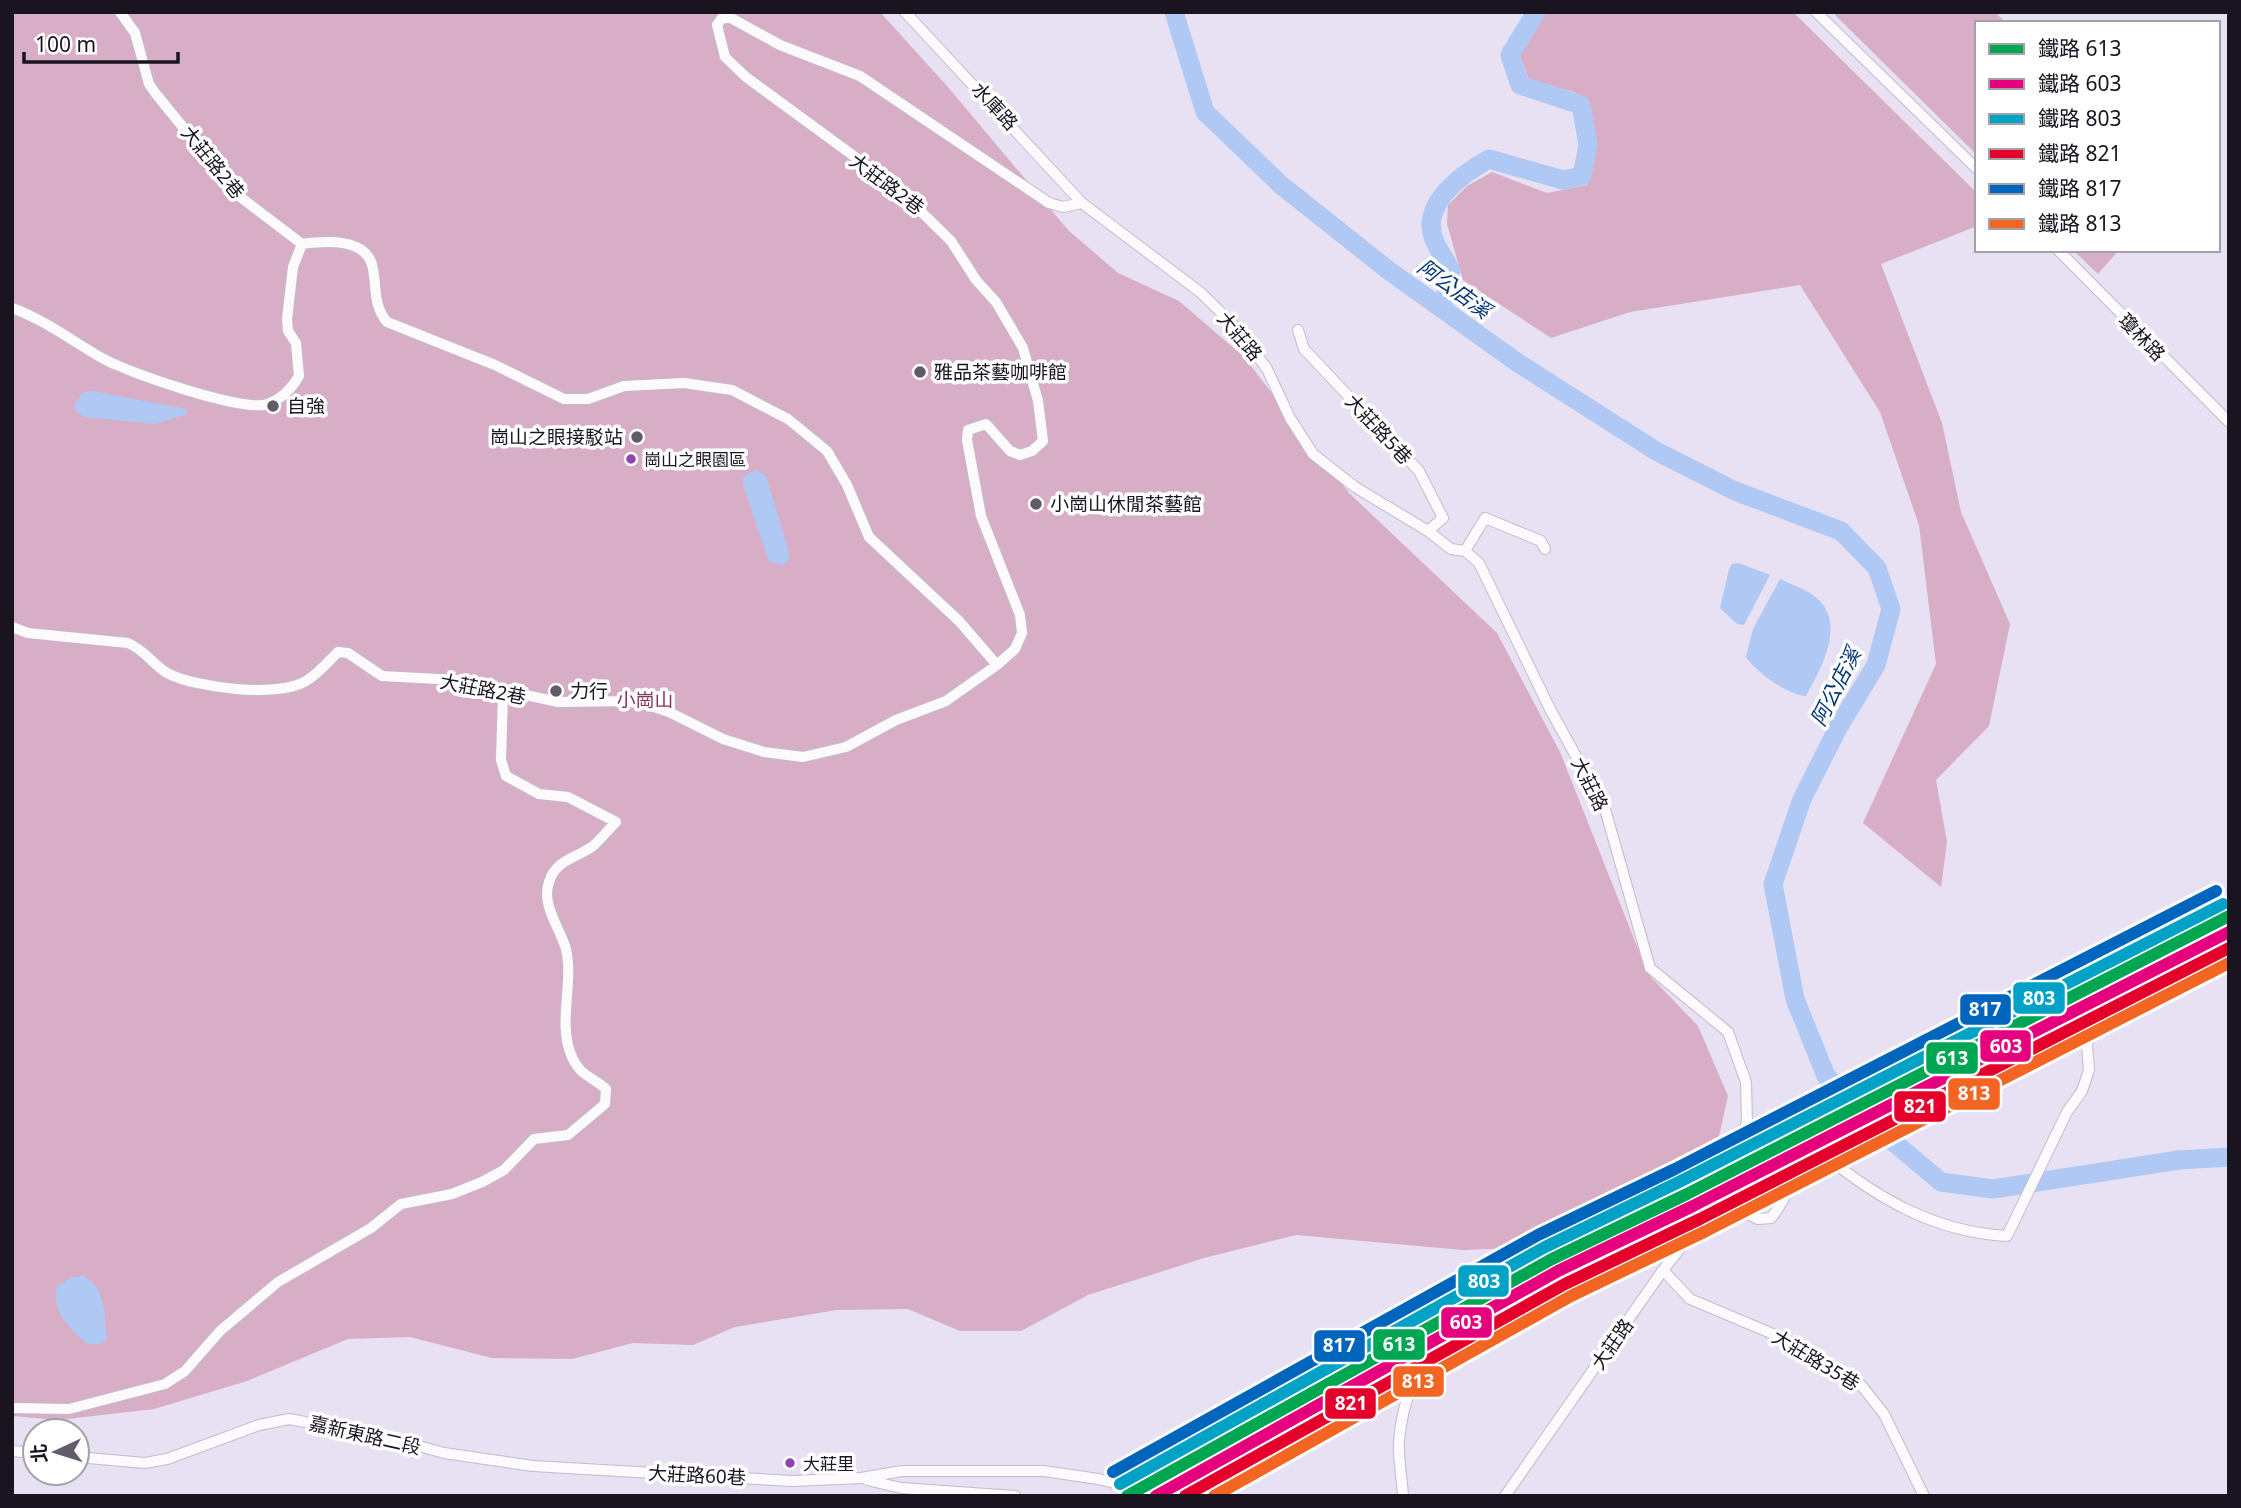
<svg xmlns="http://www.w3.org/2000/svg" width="2241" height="1508" font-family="'Noto Sans','Noto Sans TC',sans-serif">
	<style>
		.forest { fill: #d7aec6 }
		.water { fill: #afc8f4 }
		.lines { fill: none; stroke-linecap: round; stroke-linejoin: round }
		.river { stroke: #afc8f4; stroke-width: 19 }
		.minor-casing { stroke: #c2bcca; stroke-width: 12 }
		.minor { stroke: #fcfafd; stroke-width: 10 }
		.rail-1-casing { stroke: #fff; stroke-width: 18 }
		.rail-2-casing { stroke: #fff; stroke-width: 18 }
		.rail-3-casing { stroke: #fff; stroke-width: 18 }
		.rail-4-casing { stroke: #fff; stroke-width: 18 }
		.rail-5-casing { stroke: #fff; stroke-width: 18 }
		.rail-6-casing { stroke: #fff; stroke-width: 18 }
		.rail-1 { stroke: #00a651; stroke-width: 12 }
		.rail-2 { stroke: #e5007d; stroke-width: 12 }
		.rail-3 { stroke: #01a2c5; stroke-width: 12 }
		.rail-4 { stroke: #e4002b; stroke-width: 12 }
		.rail-5 { stroke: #0065bd; stroke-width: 12 }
		.rail-6 { stroke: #f26522; stroke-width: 12 }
		.poi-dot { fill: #615b6a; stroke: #fff; stroke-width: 2.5 }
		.bus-dot { fill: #8e44ad; stroke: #fff; stroke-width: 2.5 }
		.labels { text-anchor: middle; stroke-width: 7; stroke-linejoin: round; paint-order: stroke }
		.bus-label { font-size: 17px; fill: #191420; stroke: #fff; text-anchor: start }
		.street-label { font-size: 19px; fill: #191420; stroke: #fff }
		.poi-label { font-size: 19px; fill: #191420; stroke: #fff; text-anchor: start }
		.park-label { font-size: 19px; fill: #84335a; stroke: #fff }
		.water-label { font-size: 21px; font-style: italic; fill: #053777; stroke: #fff }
		.line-badge { stroke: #fff; stroke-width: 2.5 }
		.badge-label { font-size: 19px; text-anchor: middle; font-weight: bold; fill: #fff }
	</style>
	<rect width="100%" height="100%" fill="#e8e0f3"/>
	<!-- forest -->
	<path class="forest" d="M12,12h868l67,74 121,144 50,43 61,28 65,56 105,136 148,140 63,119 88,222 50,52 30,70 -13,58 -60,40 -115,53 -77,3 -167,-15 -92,23 -116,37 -67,36h-61l-52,-22 -71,1 -102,17 -42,18 -60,-2 -61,16 -80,-1 -82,-21 -62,2 -101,42 -93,28 -95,11 -47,-4z
		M1548,12h245l184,181v33l-96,38 61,159 19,89 49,112 -21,102 -53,54 11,62 -6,45 -78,-64 73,-159 -17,-139 -39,-113 -80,-127 -170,27 -79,26 -88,-58 -16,-56 1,-19 19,-19 25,-14 55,21 40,-8c10,-27 7,-54 2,-82l-15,-11 -45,-12 -9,-24 19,-37z
		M1832,12h163l11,11h-29v132z
		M2073,250h46l-21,24z"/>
	<!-- water -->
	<path class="water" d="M92,391l94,18 1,5 -32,10 -71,-7 -9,-7v-7l8,-11z
		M756,470l10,6 23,76v8l-6,5 -14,-3 -25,-74 -1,-11z
		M1739,563l31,12 -26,50 -7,-1 -17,-16 9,-39 3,-5z
		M1780,579c9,5 21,8 30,14 40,25 12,73 -4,103 -18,-1 -50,-24 -60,-39l7,-28z
		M83,1276c24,11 21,40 24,64l-9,4h-11c-18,-18 -36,-31 -30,-58l16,-9z"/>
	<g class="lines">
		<!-- river -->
		<path class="river" d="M1174,12l31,100 76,73 107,85 130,93 138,88 79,40 106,40 36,37 14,41 -15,56 -37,61 -37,73 -29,85 22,115 31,77 64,63 51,43 52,7 186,-29 50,-3
			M1451,271c-4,-10 -12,-19 -16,-29 -17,-37 27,-68 54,-83l74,21 19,-4 6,-31 -7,-40 -61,-20 -10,-30 26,-43
			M1442,309l5,-21"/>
		<!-- minor casing -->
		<g class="minor-casing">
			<path id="minor" d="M120,12l15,21 14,51 7,10 83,102 63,48c23,-3 66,-7 71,25 4,21 0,36 14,53l108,43 69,34h24l36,-13 60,-3 48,7 56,29 39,32 20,34 22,52 90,84 38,44 18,-16 7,-16 -2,-18 -39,-99 -14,-76 1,-10 18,-6 24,27 10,4 12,-4 11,-10 -5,-40 -15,-53 -27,-46 -20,-22 -25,-39 -55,-54 -150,-110 -21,-20 -8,-32 5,-7h9l49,27 80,31 189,127 14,4 19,-4
				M905,12l177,191 118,89 38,37 29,40 23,49 23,36 42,33 73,44 23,18 14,2 14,12 71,146 55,100 45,159 78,64 18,50 1,40 -28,78 -56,70 -158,226
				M1816,12l161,157
				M2058,250l171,172
				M12,308c33,12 60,33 90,50 24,14 142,55 166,46 13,-5 24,-16 31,-28l-3,-33 -8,-12 -1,-12 6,-52 9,-23
				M1298,330l6,19 115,122 24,47 -15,13
				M1465,551l20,-33 56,23 4,8
				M12,627l16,6 100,10c17,7 24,21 39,30 28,15 111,25 139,8 12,-7 22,-19 32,-29l10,1 34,23 74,4 102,22 78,-1 33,11 54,27 41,13 39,5 43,-10 50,-27 50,-19 51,-36
				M1719,1200l39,19 13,-1c19,-23 22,-51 52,-64 55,45 112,78 184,82l60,-124 15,-21 7,-21 -2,-25 6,-21 19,-20 117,-65
				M1663,1270l27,29 83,35 61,41 27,10 23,29 40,82
				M12,1408l57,1 96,-25 20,-13 35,-40 58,-49 93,-54 30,-24 51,-10 30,-12 22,-12 30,-31 34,-4 37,-31 1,-15c-14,-13 -25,-12 -34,-32 -15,-33 2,-73 -6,-108 -6,-21 -25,-44 -17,-67 7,-23 28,-24 44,-36 8,-7 15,-16 23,-24l-48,-25 -29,-3 -33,-18 -5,-16 2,-68
				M12,1451l23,2
				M77,1457l68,6 22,-4 92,-34 30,-6 101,19 54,15 89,13 259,15 69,-3 41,-7h142l54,8 70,17
				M867,1480l34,8 114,8
				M1403,1496c-1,-18 -5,-37 -4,-55 4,-55 34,-104 58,-152"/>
		</g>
		<!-- minor -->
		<use href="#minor" class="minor"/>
		<!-- rail-1 casing -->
		<g class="rail-1-casing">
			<path id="rail-1" d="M1127,1496l425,-237 135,-65 542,-278"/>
		</g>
		<!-- rail-2 casing -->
		<g class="rail-2-casing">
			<path id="rail-2" d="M1156,1496l402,-225 135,-65 536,-274"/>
		</g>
		<!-- rail-3 casing -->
		<g class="rail-3-casing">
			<path id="rail-3" d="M1120,1484l425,-237 136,-66 542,-277"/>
		</g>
		<!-- rail-4 casing -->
		<g class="rail-4-casing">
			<path id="rail-4" d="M1185,1496l380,-212 135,-65 529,-271"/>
		</g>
		<!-- rail-5 casing -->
		<g class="rail-5-casing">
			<path id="rail-5" d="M1113,1472l425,-237 137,-66 541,-278"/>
		</g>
		<!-- rail-6 casing -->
		<g class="rail-6-casing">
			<path id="rail-6" d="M1214,1496l357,-200 135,-65 523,-268"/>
		</g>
		<!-- rail-1 -->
		<use href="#rail-1" class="rail-1"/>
		<!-- rail-2 -->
		<use href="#rail-2" class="rail-2"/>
		<!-- rail-3 -->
		<use href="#rail-3" class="rail-3"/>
		<!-- rail-4 -->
		<use href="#rail-4" class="rail-4"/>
		<!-- rail-5 -->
		<use href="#rail-5" class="rail-5"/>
		<!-- rail-6 -->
		<use href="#rail-6" class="rail-6"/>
	</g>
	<!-- markers -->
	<g class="poi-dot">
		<circle cx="920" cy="372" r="7"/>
		<circle cx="273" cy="406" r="7"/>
		<circle cx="637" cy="437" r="7"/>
		<circle cx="1036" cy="504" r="7"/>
		<circle cx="556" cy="691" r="7"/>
	</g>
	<g class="bus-dot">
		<circle cx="631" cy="459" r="6"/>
		<circle cx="790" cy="1463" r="6"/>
	</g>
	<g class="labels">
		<!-- bus labels -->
		<g class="bus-label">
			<text x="644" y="466">崗山之眼園區</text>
			<text x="803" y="1470">大莊里</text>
		</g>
		<!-- street labels -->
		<g class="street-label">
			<text transform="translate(995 106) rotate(47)" y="7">水庫路</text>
			<text transform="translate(213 162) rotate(51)" y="7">大莊路2巷</text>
			<text transform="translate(887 184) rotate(37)" y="7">大莊路2巷</text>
			<text transform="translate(1240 336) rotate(50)" y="7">大莊路</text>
			<text transform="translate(2142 337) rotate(46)" y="7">瓊林路</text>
			<text transform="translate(1379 429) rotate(47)" y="7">大莊路5巷</text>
			<text transform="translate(483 689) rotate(11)" y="7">大莊路2巷</text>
			<text transform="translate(1590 784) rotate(63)" y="7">大莊路</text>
			<text transform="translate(1612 1344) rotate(-55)" y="7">大莊路</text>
			<text transform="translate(1816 1360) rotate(31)" y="7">大莊路35巷</text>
			<text transform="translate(365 1435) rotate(13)" y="7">嘉新東路二段</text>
			<text transform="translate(697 1475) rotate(3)" y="7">大莊路60巷</text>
		</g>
		<!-- poi labels -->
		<g class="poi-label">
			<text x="934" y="379">雅品茶藝咖啡館</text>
			<text x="287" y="413">自強</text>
			<text x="623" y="444" text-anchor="end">崗山之眼接駁站</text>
			<text x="1050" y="511">小崗山休閒茶藝館</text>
			<text x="570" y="698">力行</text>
		</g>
		<!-- park labels -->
		<g class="park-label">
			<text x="645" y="707">小崗山</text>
		</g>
		<!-- water labels -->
		<g class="water-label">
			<text transform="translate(1454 289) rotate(36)" y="7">阿公店溪</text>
			<text transform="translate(1836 687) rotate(-63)" y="7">阿公店溪</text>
		</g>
	</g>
	<g class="line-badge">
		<rect x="2012" y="981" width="54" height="34" rx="7" fill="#01a2c5"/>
		<rect x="1959" y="993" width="53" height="33" rx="7" fill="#0065bd"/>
		<rect x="1979" y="1029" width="53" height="34" rx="7" fill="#e5007d"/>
		<rect x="1925" y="1041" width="54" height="34" rx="7" fill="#00a651"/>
		<rect x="1947" y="1077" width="54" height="34" rx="7" fill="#f26522"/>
		<rect x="1893" y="1090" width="54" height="33" rx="7" fill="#e4002b"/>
		<rect x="1457" y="1264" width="53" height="34" rx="7" fill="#01a2c5"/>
		<rect x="1440" y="1306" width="53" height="33" rx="7" fill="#e5007d"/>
		<rect x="1372" y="1328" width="54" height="33" rx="7" fill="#00a651"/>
		<rect x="1313" y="1329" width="53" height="34" rx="7" fill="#0065bd"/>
		<rect x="1392" y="1365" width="53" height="33" rx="7" fill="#f26522"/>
		<rect x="1324" y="1387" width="53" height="33" rx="7" fill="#e4002b"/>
	</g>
	<g class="badge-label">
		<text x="2039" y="1005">803</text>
		<text x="1985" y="1016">817</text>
		<text x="2006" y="1053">603</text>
		<text x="1952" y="1065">613</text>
		<text x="1974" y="1100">813</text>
		<text x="1920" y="1113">821</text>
		<text x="1484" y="1288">803</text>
		<text x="1466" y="1329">603</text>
		<text x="1399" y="1351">613</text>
		<text x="1339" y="1352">817</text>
		<text x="1418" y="1388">813</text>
		<text x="1351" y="1410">821</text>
	</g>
	<!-- border -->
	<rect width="2241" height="1508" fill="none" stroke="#191420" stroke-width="28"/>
	<!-- legend -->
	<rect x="1975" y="21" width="245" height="231" fill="#ffffff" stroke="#a3a1a6" stroke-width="2"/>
	<rect x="1989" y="44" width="35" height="10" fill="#00a651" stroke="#a3a1a6" stroke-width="2"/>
	<text x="2038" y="56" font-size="21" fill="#191420">鐵路 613</text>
	<rect x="1989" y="79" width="35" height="10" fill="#e5007d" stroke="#a3a1a6" stroke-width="2"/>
	<text x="2038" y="91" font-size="21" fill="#191420">鐵路 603</text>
	<rect x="1989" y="114" width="35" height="10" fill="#01a2c5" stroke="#a3a1a6" stroke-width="2"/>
	<text x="2038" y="126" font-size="21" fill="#191420">鐵路 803</text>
	<rect x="1989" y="149" width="35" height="10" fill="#e4002b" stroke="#a3a1a6" stroke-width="2"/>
	<text x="2038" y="161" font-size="21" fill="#191420">鐵路 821</text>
	<rect x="1989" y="184" width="35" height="10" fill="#0065bd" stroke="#a3a1a6" stroke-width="2"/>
	<text x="2038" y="196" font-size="21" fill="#191420">鐵路 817</text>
	<rect x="1989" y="219" width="35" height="10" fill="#f26522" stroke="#a3a1a6" stroke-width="2"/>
	<text x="2038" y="231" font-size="21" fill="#191420">鐵路 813</text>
	<!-- north arrow -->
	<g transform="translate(56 1452) rotate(266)"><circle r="33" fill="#ffffff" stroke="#a3a1a6" stroke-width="2"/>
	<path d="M0-5L12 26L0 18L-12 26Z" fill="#615b6a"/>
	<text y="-10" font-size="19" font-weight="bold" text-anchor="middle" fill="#191420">北</text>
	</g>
	<!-- scale -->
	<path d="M24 52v10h154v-10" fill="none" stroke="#191420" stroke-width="3.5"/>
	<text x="35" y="52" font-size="21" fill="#191420" stroke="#ffffff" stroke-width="5" paint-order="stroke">100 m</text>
</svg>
